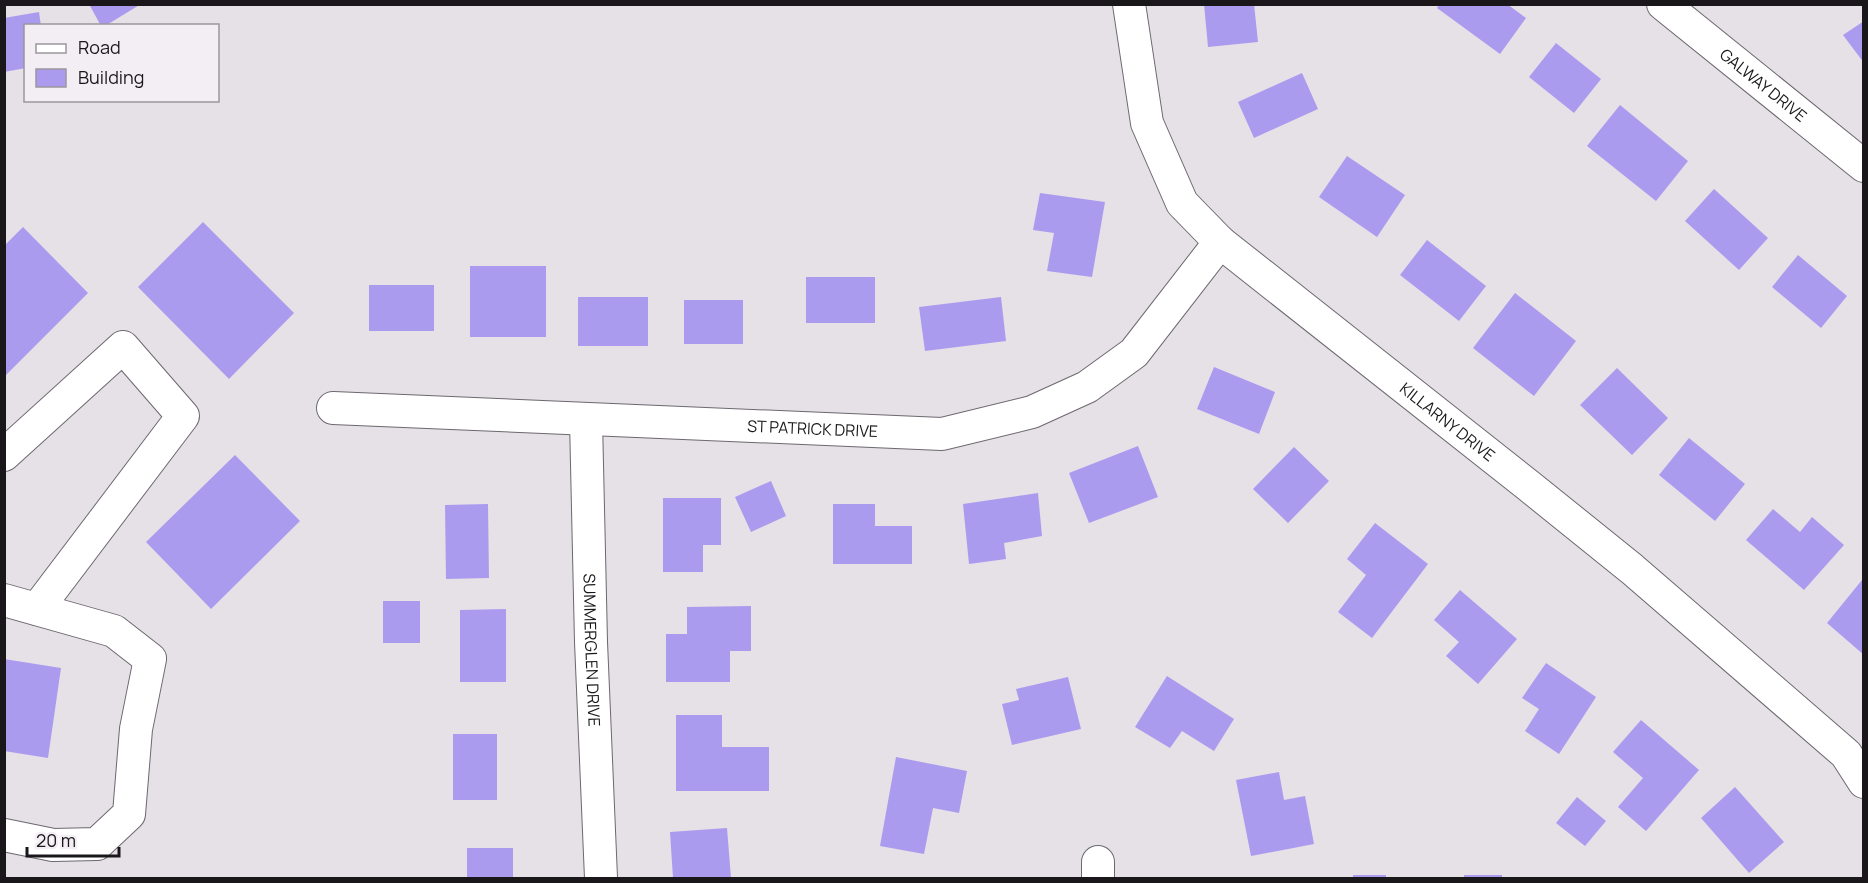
<svg xmlns="http://www.w3.org/2000/svg" width="1868" height="883" font-family="Manrope,sans-serif">
	<style>
		.building { fill: #ab9bef }
		.lines { fill: none; stroke-linecap: round; stroke-linejoin: round }
		.minor-casing { stroke: #6d686f; stroke-width: 34 }
		.minor { stroke: #fff; stroke-width: 32 }
		.labels { text-anchor: middle; stroke-width: 4.5; stroke-linejoin: round; paint-order: stroke }
		.street-label { font-size: 16px; fill: #19171a; stroke: #f3edf4 }
	</style>
	<rect width="100%" height="100%" fill="#e6e0e7"/>
	<!-- building -->
	<path class="building" d="M89,4h52l-36,22h-4z
		M1204,4h50l4,38 -50,5z
		M1440,4h67l19,14 -26,36 -63,-46z
		M39,12l2,14h-15v42l-22,4v-54z
		M1864,21v42l-21,-28z
		M1556,43l45,36 -27,34 -45,-36z
		M1302,73l16,36 -64,29 -16,-36z
		M1620,105l68,56 -32,40 -69,-55z
		M1347,156l58,39 -28,42 -58,-40z
		M1714,189l54,49 -29,32 -54,-49z
		M1040,193l65,9 -13,75 -45,-6 7,-38 -21,-3z
		M203,222l91,91 -65,66 -91,-92z
		M23,227l65,66 -84,84v-131z
		M1427,240l59,46 -27,35 -59,-46z
		M1798,255l49,41 -26,32 -49,-41z
		M470,266h76v71h-76z
		M806,277h69v46h-69z
		M369,285h65v46h-65z
		M1515,293l61,48 -42,55 -61,-48z
		M578,297h70v49h-70z
		M1001,297l5,44 -81,10 -6,-44z
		M684,300h59v44h-59z
		M1214,367l61,25 -16,42 -62,-25z
		M1617,368l51,50 -36,37 -52,-50z
		M1689,438l56,46 -30,37 -56,-46z
		M1138,446l20,51 -69,26 -20,-50z
		M1294,447l35,34 -41,42 -35,-34z
		M235,455l65,66 -89,88 -65,-67z
		M771,481l15,35 -35,16 -16,-35z
		M1038,493l4,43 -38,7 2,16 -37,5 -6,-60z
		M663,498h58v47h-18v27h-40z
		M488,504l1,74 -43,1 -1,-74z
		M833,504h42v22h37v38h-79z
		M1773,509l27,23 12,-15 32,28 -40,45 -58,-50z
		M1375,523l53,41 -56,74 -34,-26 28,-37 -19,-16z
		M1862,580l2,1v74l-37,-32z
		M1460,590l57,49 -39,45 -32,-28 13,-14 -25,-22z
		M383,601h37v42h-37z
		M751,606v45h-21v31h-64v-48h21v-27z
		M506,609v73h-46v-72z
		M4,659l57,9 -13,90 -44,-7z
		M1546,663l50,34 -37,57 -34,-23 14,-22 -17,-11z
		M1167,676l67,43 -20,32 -32,-20 -12,17 -35,-21z
		M1068,677l13,52 -69,16 -10,-41 17,-4 -3,-11z
		M676,715h46v32h47v44h-93z
		M1641,720l58,50 -53,61 -28,-24 25,-29 -30,-26z
		M453,734h44v66h-44z
		M896,757l71,14 -8,42 -26,-5 -9,46 -44,-8z
		M1279,772l5,28 21,-4 9,48 -63,12 -15,-76z
		M1735,787l49,55 -35,31 -48,-55z
		M1577,797l29,24 -21,25 -29,-23z
		M727,828l4,50h-58l-3,-46z
		M467,848h46v30h-46z
		M1353,875h33v3h-33z
		M1464,875h38v3h-38z"/>
	<g class="lines">
		<!-- minor casing -->
		<g class="minor-casing">
			<g id="minor">
				<path id="s1" d="M1129,4l18,119 35,80 38,39 309,244 103,83 214,185 18,28"/>
				<path id="s2" d="M1663,4l201,162"/>
				<path id="s3" d="M333,408l609,26 90,-22 55,-25 47,-34 86,-111"/>
				<path id="s4" d="M586,420l5,222 10,236"/>
				<path d="M4,455l119,-108 60,69 -146,193"/>
				<path d="M4,600l110,31 36,28 -14,70 -7,85 -32,30 -44,1 -49,-10"/>
				<path d="M1098,878v-16"/>
			</g>
		</g>
		<!-- minor -->
		<use href="#minor" class="minor"/>
	</g>
	<g class="labels">
		<!-- street labels -->
		<g class="street-label">
			<text dy="6" stroke="none"><textPath href="#s2" startOffset="129">GALWAY DRIVE</textPath></text>
			<text dy="6" stroke="none"><textPath href="#s1" startOffset="552">KILLARNY DRIVE</textPath></text>
			<text dy="6" stroke="none"><textPath href="#s3" startOffset="480">ST PATRICK DRIVE</textPath></text>
			<text dy="6" stroke="none"><textPath href="#s4" startOffset="230">SUMMERGLEN DRIVE</textPath></text>
		</g>
	</g>
	<!-- border -->
	<rect width="1868" height="883" fill="none" stroke="#19171a" stroke-width="12"/>
	<!-- legend -->
	<rect x="24" y="24" width="195" height="78" fill="#f3edf4" stroke="#9c979d" stroke-width="1.5"/>
	<rect x="36" y="44" width="30" height="9" fill="#ffffff" stroke="#9c979d" stroke-width="1.5"/>
	<text x="78" y="54" font-size="18" fill="#19171a">Road</text>
	<rect x="36" y="69" width="30" height="18" fill="#ab9bef" stroke="#9c979d" stroke-width="1.5"/>
	<text x="78" y="84" font-size="18" fill="#19171a">Building</text>
	<!-- scale -->
	<path d="M27 847v9h92v-9" fill="none" stroke="#19171a" stroke-width="3"/>
	<text x="36" y="847" font-size="18" fill="#19171a" stroke="#f3edf4" stroke-width="4.5" paint-order="stroke">20 m</text>
</svg>
